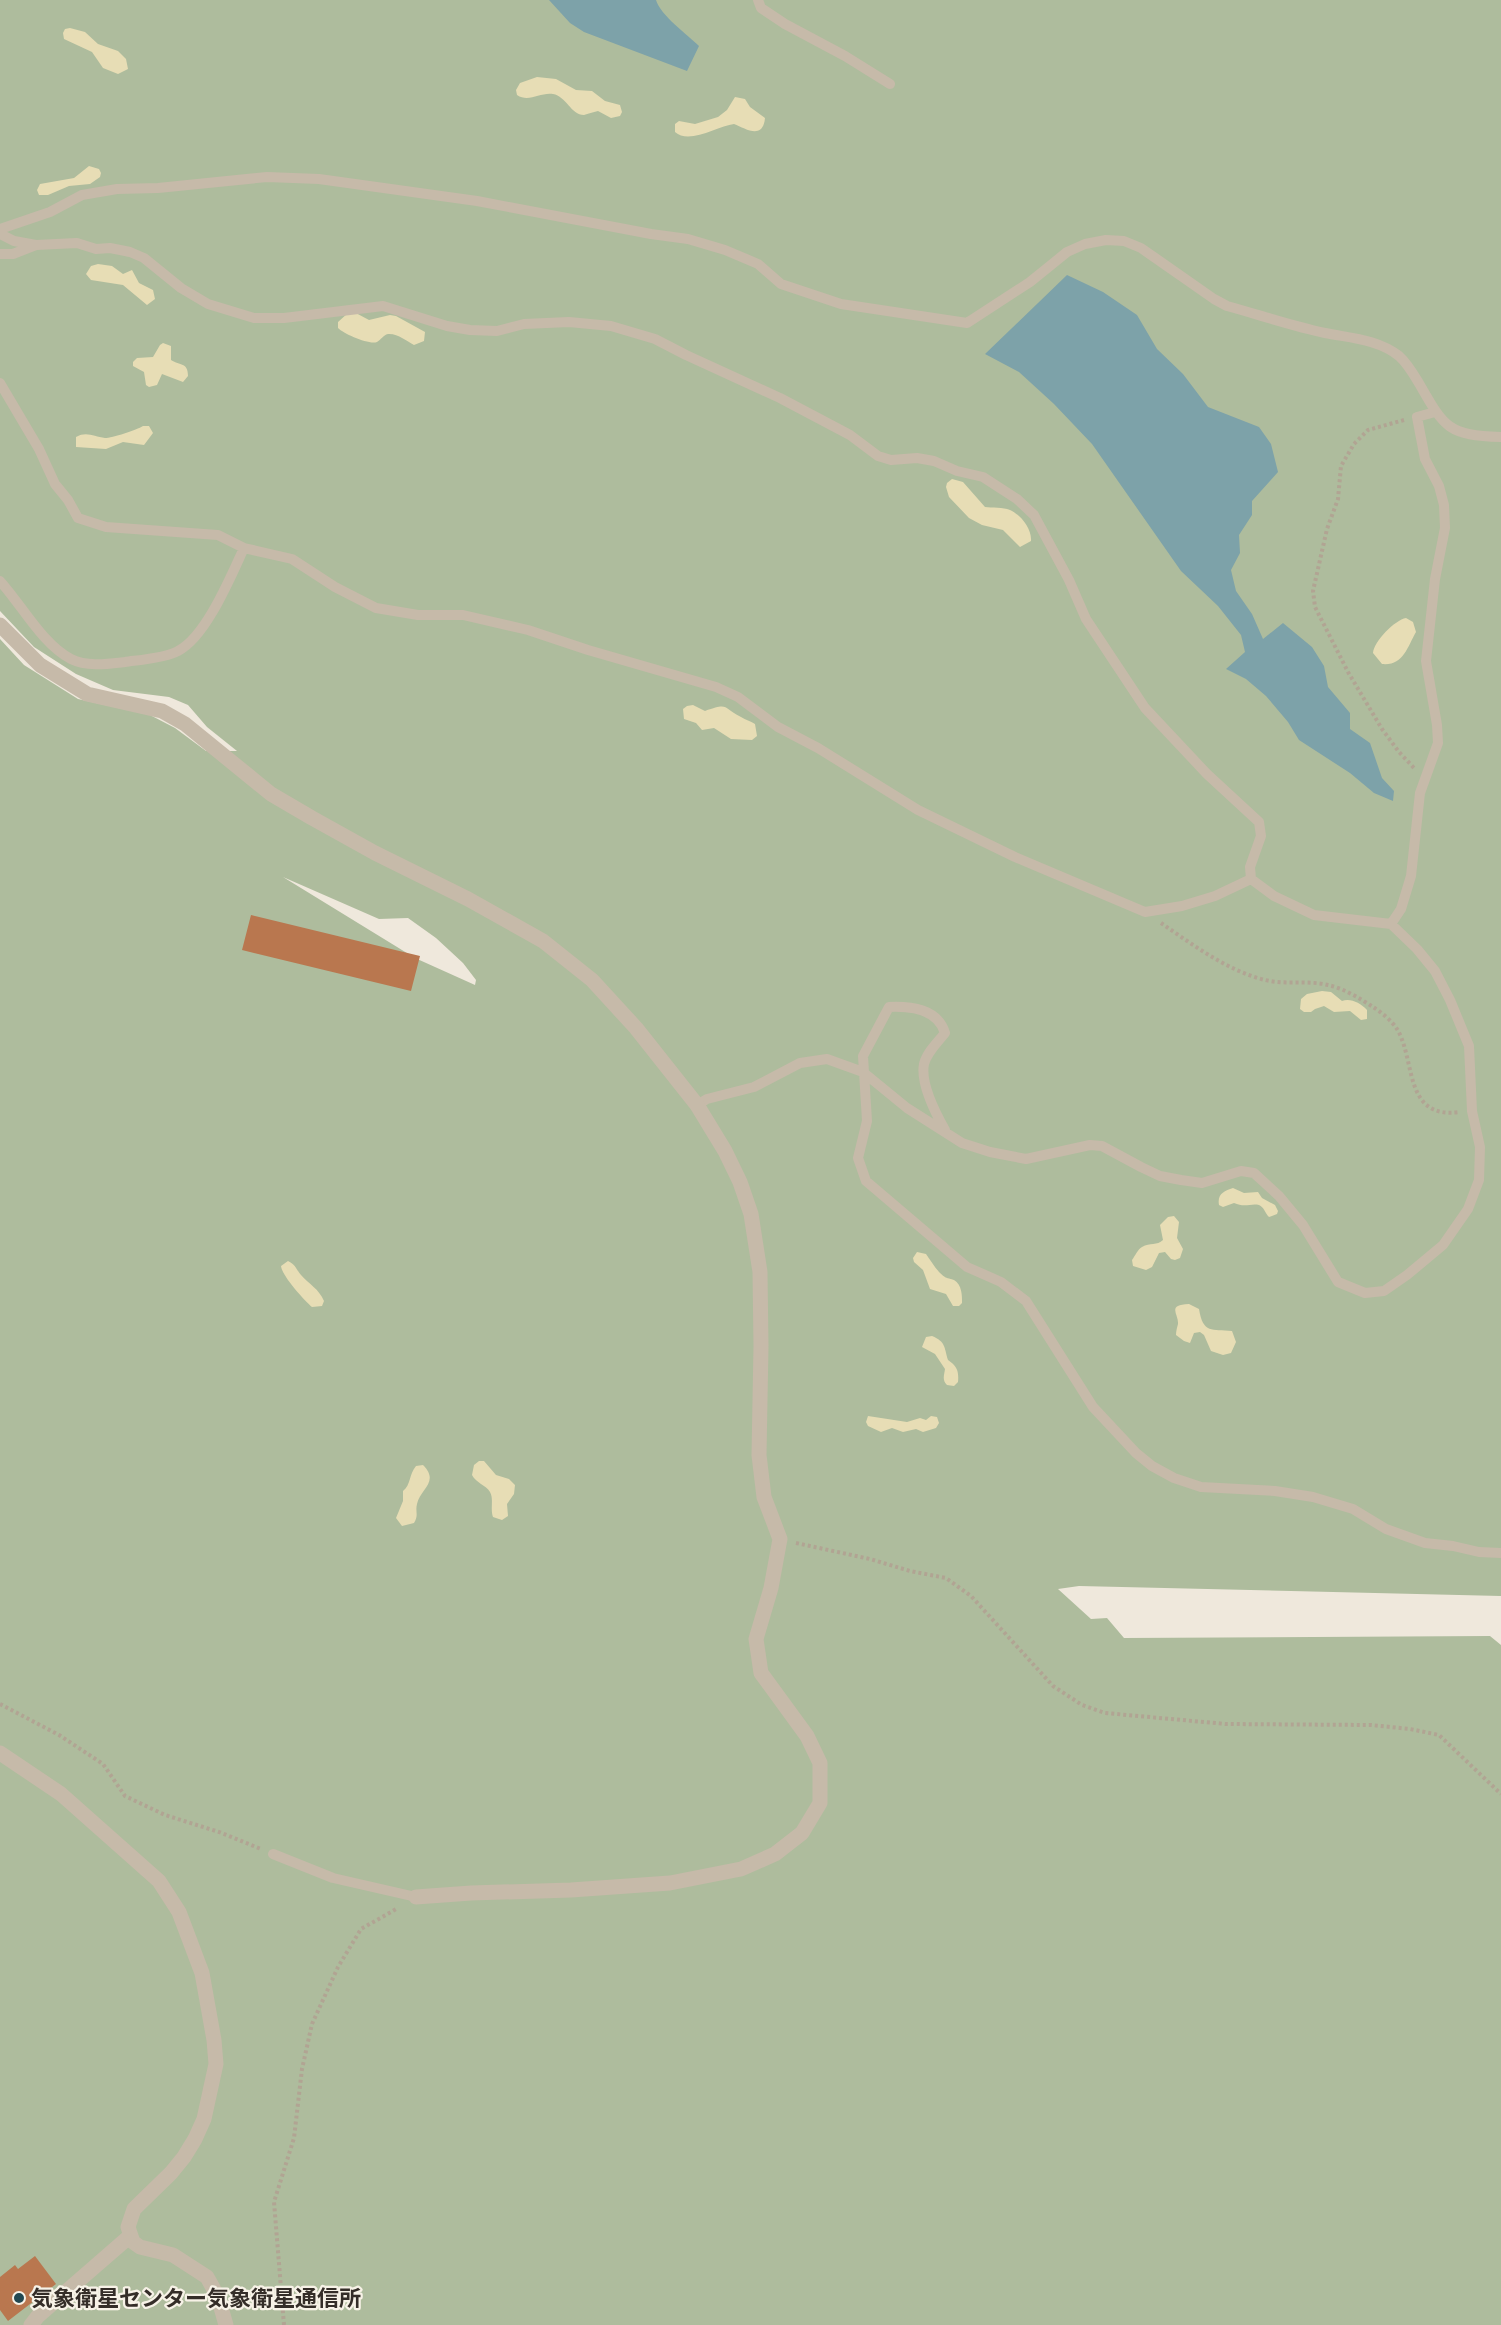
<svg xmlns="http://www.w3.org/2000/svg" width="1501" height="2325" font-family="'Alegreya Sans','Noto Sans JP',sans-serif">
	<style>
		.green { fill: #aebc9d; fill-rule: evenodd }
		.sand { fill: #e7ddb5 }
		.water { fill: #7da2a9 }
		.building { fill: #b9774f }
		.lines { fill: none; stroke-linecap: round; stroke-linejoin: round }
		.path { stroke: #b1a493; stroke-width: 4; stroke-dasharray: 3 3; stroke-linecap: butt }
		.lane { stroke: #c6baa9; stroke-width: 10 }
		.street { stroke: #c6baa9; stroke-width: 15 }
		.poi-dot { fill: #224851; stroke: #f7f2e7; stroke-width: 2 }
		.labels { text-anchor: middle; stroke-width: 4.5; stroke-linejoin: round; paint-order: stroke }
		.poi-label { font-size: 22px; font-weight: bold; fill: #342d28; stroke: #f7f2e7; text-anchor: start }
	</style>
	<rect width="100%" height="100%" fill="#efe8dc"/>
	<!-- green -->
	<path class="green" d="M0,0h1501v1596l-422,-10 -21,3 33,30 16,-1 17,20 366,-2 11,9v680h-1501v-1686l24,26 54,34 72,16 25,13 31,23h31l-30,-24 -19,-22 -19,-8 -56,-7 -37,-16 -42,-27 -34,-36zM283,877l96,42 29,-1 28,20 27,25 13,17 -1,5 -60,-27z"/>
	<!-- sand -->
	<path class="sand" d="M70,28l15,4 13,12 20,7 8,8 2,10 -10,5 -15,-6 -11,-16 -28,-13 -1,-6 2,-4z
		M537,77l19,2 20,11 16,1 13,10 15,4 2,7 -2,4 -9,2 -13,-7c-5,1 -10,3 -14,4 -13,0 -18,-19 -31,-21 -13,-2 -24,9 -36,1l-1,-5 4,-7z
		M735,97l10,2 5,8 15,11c-2,22 -19,11 -31,6 -16,2 -45,21 -59,8v-8l4,-3 16,3 23,-7 9,-7z
		M89,166l10,3 2,4 -1,4 -10,7 -21,2 -21,9h-9l-2,-5 3,-6 34,-6z
		M98,264l14,2 11,8 9,-4 7,13 14,7 2,9 -8,6 -24,-20 -32,-5 -5,-6 5,-8z
		M354,312l15,8 21,-5 6,1 29,16 -1,9 -10,4c-7,-4 -17,-12 -26,-11 -5,1 -7,6 -11,8 -8,3 -33,-8 -39,-14v-6l10,-9z
		M163,343l8,3v14c9,6 17,2 17,16l-5,6 -21,-8 -5,11 -8,2 -3,-2 -2,-13 -11,-6v-4l4,-4 16,-1 7,-12z
		M143,426h6l4,7 -9,12 -21,-3 -17,7 -30,-2v-10c11,-6 18,0 29,1 7,0 32,-8 38,-12z
		M952,479l11,3 22,25c7,1 18,0 25,3 11,5 22,19 21,31l-11,6 -17,-17 -21,-5 -13,-7 -20,-21 -3,-10 1,-4z
		M1406,618l7,4 3,10c-9,16 -13,34 -34,32l-9,-11c1,-12 22,-33 33,-35z
		M693,705l12,6c25,-9 17,-3 36,6 5,3 9,4 14,7l2,12 -5,4 -21,-1 -17,-11 -12,2 -6,-7 -12,-4 -1,-10 4,-3z
		M1322,991l9,1 11,9c9,-3 18,2 25,9v9l-6,1 -11,-9 -16,1 -10,-6 -9,3 -4,3h-7l-4,-3 1,-10 6,-5z
		M1233,1188l11,5 14,-1 4,6 13,7 3,6 -1,3 -8,3c-4,-4 -5,-10 -10,-12 -8,-2 -14,3 -25,-2l-11,4 -4,-2c-2,-11 5,-14 14,-17z
		M1174,1216l5,6 -2,16 6,11 -3,9 -5,2 -4,-1 -6,-7 -6,1 -7,14 -6,3 -13,-4 -1,-6c3,-4 6,-11 10,-13 8,-5 15,-1 21,-7l-3,-15 8,-8z
		M917,1252l9,2c5,7 12,19 19,23 1,1 7,2 9,3 8,5 8,15 8,23l-3,3h-6l-7,-12 -16,-5 -7,-19 -9,-8 -1,-4z
		M288,1261c8,4 8,8 13,14 8,9 18,14 23,26l-2,5 -10,1c-8,-7 -30,-31 -31,-41z
		M1189,1304l10,5c4,25 13,20 33,22l4,11 -5,11 -8,2 -12,-4 -7,-16 -4,-3 -6,1 -4,10 -6,-2 -8,-6c0,-4 1,-7 2,-11 1,-10 -12,-19 11,-20z
		M932,1336c14,6 12,11 16,24 9,6 11,11 10,22l-4,4 -7,-1c-5,-5 -3,-9 -2,-16l-10,-15 -13,-7 4,-10z
		M868,1416l39,6 13,-4 6,2 5,-4 6,1 2,6 -3,5 -13,4 -7,-3 -13,3 -11,-4 -11,4 -13,-6 -2,-4z
		M479,1461h5l12,14 13,4 6,6 -1,9 -7,10 1,12 -6,4 -9,-3c-3,-8 1,-18 -3,-25 -4,-7 -14,-9 -18,-17l2,-10z
		M423,1465c17,17 -3,24 -6,39 -2,8 2,11 -3,19l-12,3 -6,-8 7,-17v-10c8,-6 6,-17 13,-25z"/>
	<!-- water -->
	<path class="water" d="M549,0h107c4,15 32,35 43,46l-12,25 -103,-39 -14,-9z
		M1067,275l36,17 34,23 20,34 26,25 25,33 51,20 12,17 7,28 -26,29v14l-13,20 1,18 -9,17 5,21 16,23 11,25 20,-16 29,24 12,19 4,21 22,26v16l20,14 12,35 12,13 -1,10 -19,-8 -24,-20 -51,-33 -11,-18 -22,-26 -20,-17 -20,-10 19,-17 -4,-17 -23,-29 -37,-35 -89,-127 -38,-40 -35,-32 -34,-18z"/>
	<!-- building -->
	<path class="building" d="M251,915l169,41 -9,35 -169,-41z
		M35,2256l21,28 -48,37 -8,-11v-33l15,-12 3,4z"/>
	<g class="lines">
		<!-- path -->
		<path class="path" d="M1404,420l-36,10 -14,14 -13,22 -3,33 -11,30 -14,62 2,16 33,65 34,57 17,23 16,17
			M1161,923c32,22 67,48 104,57 20,5 43,0 63,5 15,3 33,14 45,22 8,5 19,14 24,22 19,31 6,91 63,83
			M796,1543l74,16 40,12 36,7 25,18 82,90 29,19 23,8 121,11 145,1 39,4 29,6 62,59
			M0,1704l59,31 44,29 22,32 40,19 54,17 42,17
			M284,2325l-10,-123 20,-64 8,-69 10,-45 26,-57 23,-38 37,-21"/>
		<!-- lane -->
		<path class="lane" d="M758,0l3,8 24,16 60,32 45,28
			M0,229l50,-17 32,-17 35,-6 41,-1 109,-11 52,2 158,22 174,33 37,5 37,11 33,14 23,20 60,20 126,19 63,-41 37,-30 18,-8 21,-4 18,1 17,7 73,51 13,7c33,9 65,20 98,27 24,5 53,6 74,23 9,8 15,19 21,29 25,44 29,50 81,52
			M0,234l14,7 22,4
			M0,254h13l23,-9 41,-2 19,6 14,-1 20,4 14,6 37,30 27,16 46,14h30l99,-12 64,20 23,4 27,1 27,-7 45,-2 42,4 44,13 31,16 94,43 70,37 28,21 13,4 26,-2 17,3 23,10 26,6 34,22 17,16 35,65 17,39 59,89 62,66 52,48 2,14 -11,31 1,12 23,17 40,19 77,9 26,25 18,22 15,29 19,46 3,65 8,36 -1,33 -11,29 -25,36 -36,30 -23,16 -19,2 -27,-11 -35,-57 -24,-29 -25,-23 -13,-2 -39,12 -21,-3 -21,-4 -19,-9 -39,-21 -12,-1 -64,14 -36,-7 -28,-9 -55,-35 -44,-36 -36,-13 -27,4 -46,24 -47,12 -10,6
			M0,383l39,66 16,35 13,16 10,18 28,9 112,8 26,13 48,11 43,28 41,21 42,7h45l65,15 60,20 128,37 22,10 40,30 40,21 100,62 97,47 130,55 37,-6 33,-10 36,-17
			M0,581c21,23 43,64 71,78 16,8 36,5 54,3 14,-2 41,-4 53,-11 28,-14 53,-75 66,-103
			M1391,924l10,-15 10,-33 9,-83 18,-50 -1,-18 -11,-64 9,-82 10,-51 -1,-23 -5,-19 -14,-27 -8,-42 18,-5
			M945,1130c-9,-16 -25,-46 -21,-66 3,-12 14,-22 21,-31 -7,-24 -35,-27 -56,-26l-26,49 4,65 -9,37 8,23 101,86 34,15 25,19 67,106 43,46 16,13 22,12 27,9 74,4 38,6 40,12 33,20 39,14 28,3 26,6 22,1
			M273,1854l60,24 83,19"/>
		<!-- street -->
		<path class="street" d="M0,625l40,40 47,29 75,17 23,13 86,70 41,24 63,35 93,46 75,42 49,39 44,48 61,77 28,46 15,31 11,32 9,58 1,74 -2,109 5,42 16,42 -9,49 -15,51 5,34 46,63 13,27v40l-18,30 -27,21 -34,15 -71,14 -99,7 -100,3 -55,4
			M0,1753l61,41 98,87 20,31 23,61 12,67 2,24 -12,55 -9,20 -11,18 -13,16 -37,36 -6,18 5,15 7,5 33,8 34,22 11,20 8,28
			M31,2325l7,-9 92,-80"/>
	</g>
	<!-- markers -->
	<circle class="poi-dot" cx="19" cy="2298" r="6"/>
	<g class="labels">
		<!-- poi labels -->
		<g class="poi-label">
			<text x="31" y="2306">気象衛星センター気象衛星通信所</text>
		</g>
	</g>
</svg>
